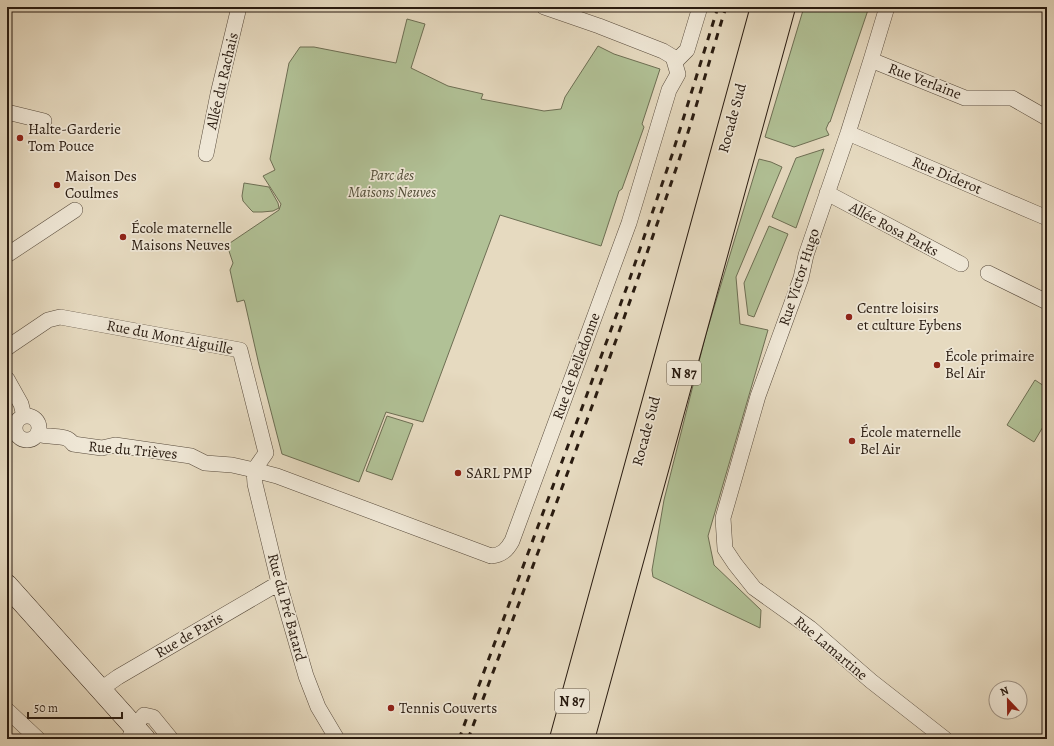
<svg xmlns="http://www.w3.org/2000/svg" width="1054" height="746" font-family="Alegreya,serif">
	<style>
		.green { fill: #b1c196; stroke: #6d6e53 }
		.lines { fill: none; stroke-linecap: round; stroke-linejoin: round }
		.street-casing { stroke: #584b3c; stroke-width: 16 }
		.secondary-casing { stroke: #291b10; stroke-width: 22 }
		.highway-casing { stroke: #291b10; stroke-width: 24 }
		.street { stroke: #efe7d6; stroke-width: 15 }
		.secondary { stroke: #efe7d6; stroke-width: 21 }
		.highway { stroke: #e6dac0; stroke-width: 22 }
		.rail { stroke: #291b10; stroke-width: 3; stroke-dasharray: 7 7; stroke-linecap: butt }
		.poi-dot { fill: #8f2418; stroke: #efe7d6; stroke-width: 1.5 }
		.labels { text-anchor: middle; stroke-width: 3.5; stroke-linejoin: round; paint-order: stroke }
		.shield { fill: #efe7d6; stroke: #64584b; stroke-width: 1 }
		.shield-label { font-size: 14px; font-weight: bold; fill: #291b10 }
		.street-label { font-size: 15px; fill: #291b10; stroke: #efe7d6 }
		.poi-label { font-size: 15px; fill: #291b10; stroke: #efe7d6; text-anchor: start }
		.park-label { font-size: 15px; font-style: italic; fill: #524d38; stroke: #efe7d6 }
	</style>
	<rect width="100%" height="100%" fill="#e6dac0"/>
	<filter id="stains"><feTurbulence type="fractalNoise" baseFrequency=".005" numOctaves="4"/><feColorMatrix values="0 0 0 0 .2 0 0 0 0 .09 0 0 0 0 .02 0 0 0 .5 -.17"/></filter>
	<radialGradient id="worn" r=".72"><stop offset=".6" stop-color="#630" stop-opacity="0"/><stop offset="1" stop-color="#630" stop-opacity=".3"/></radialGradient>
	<!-- green -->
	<path class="green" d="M804,7h65l-39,115h-1l-3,7 3,6 -35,12 -29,-10z
		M407,19l18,5 -14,44 37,18 35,8 -2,5 63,12 17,-2 4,-12 33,-51 16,8 46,15 -18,55 2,3 -22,62 -3,2 -18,55 -101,-31 -77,207 -37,-10 -27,70 -77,-28 -23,-89 -14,-62 -1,-3 -7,2 -7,-32 3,-7 -6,-18 52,-35 2,-6 -18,-28 12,-6 -5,-11 19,-96 11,-16h14l82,16z
		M824,149l-28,79 -24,-11 24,-59z
		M759,159l12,3 11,5 -46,110 4,47 28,6 -60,206 6,29 47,45 -1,18 -107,-51 -1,-7 12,-70 42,-166z
		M244,183l25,4 9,16 1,5 -6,3 -11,1h-9l-3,-3 -7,-8 -1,-5z
		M769,226l19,8 -34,83 -6,-2 -4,-32z
		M1035,380l12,8v32l-13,22 -27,-17z
		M387,416l26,8 -21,56 -26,-9z"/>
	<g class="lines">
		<!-- street casing -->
		<g class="street-casing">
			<path id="street" d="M887,7l-16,53 -23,73 -42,122 -5,23 -43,118 -35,122 2,31 10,15 19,24 56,40 61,53 74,58
				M871,60l94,38h47l35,20
				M675,62l12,-12 13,-43
				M7,112l37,9
				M848,133l199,85
				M206,154l12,-60 21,-87
				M827,193l134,71
				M7,255l68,-45
				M988,273l59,29
				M7,348l4,-3 37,-25 12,-3 180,33 26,103 -12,17
				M7,379l14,25 3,12
				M15 428a12 12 0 1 1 24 0a12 12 0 1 1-24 0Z
				M37,434c4,1 9,2 13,2 9,1 18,0 23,8l29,4 13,-3 76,11 14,7 27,2 22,5 23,6 214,80c11,-1 16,-6 21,-15l117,-318 40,-133 9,-16 -5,-17 -10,-6 -64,-25 -55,-19
				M254,470l1,14 24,99 27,93 12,31 19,32
				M101,689l17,-12 161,-94
				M7,710l31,29
				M129,739l5,-12 10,-12 9,2 18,22"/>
		</g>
		<!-- secondary casing -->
		<g class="secondary-casing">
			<path id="secondary" d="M7,585l138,154"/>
		</g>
		<!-- highway casing -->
		<g class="highway-casing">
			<path id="highway" d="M561,739l201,-732
				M583,739l201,-732"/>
		</g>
		<!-- street -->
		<use href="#street" class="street"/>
		<!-- secondary -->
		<use href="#secondary" class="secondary"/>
		<!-- highway -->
		<use href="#highway" class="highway"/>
		<!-- rail -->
		<path class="rail" d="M459,739l169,-455 44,-129 46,-148
			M468,739c72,-192 145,-384 211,-579 17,-51 31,-102 47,-153"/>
	</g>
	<!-- markers -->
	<g class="poi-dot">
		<circle cx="20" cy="138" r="4"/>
		<circle cx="57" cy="185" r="4"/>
		<circle cx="123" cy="237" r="4"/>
		<circle cx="849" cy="317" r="4"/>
		<circle cx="937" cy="365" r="4"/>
		<circle cx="852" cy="441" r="4"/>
		<circle cx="458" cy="473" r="4"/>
		<circle cx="391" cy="708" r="4"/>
	</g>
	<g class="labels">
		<!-- shield labels -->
		<g class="shield">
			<rect x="667" y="361" width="34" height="24" rx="3"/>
			<rect x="555" y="689" width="34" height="24" rx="3"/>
		</g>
		<g class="shield-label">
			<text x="684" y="378">N 87</text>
			<text x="572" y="706">N 87</text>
		</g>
		<!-- street labels -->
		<g class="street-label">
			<text transform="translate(222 81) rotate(-77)" y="5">Allée du Rachais</text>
			<text transform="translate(925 81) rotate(21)" y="5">Rue Verlaine</text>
			<text transform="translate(732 118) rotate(-75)" y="5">Rocade Sud</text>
			<text transform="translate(947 175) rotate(23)" y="5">Rue Diderot</text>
			<text transform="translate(894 229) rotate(28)" y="5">Allée Rosa Parks</text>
			<text transform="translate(799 277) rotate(-72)" y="5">Rue Victor Hugo</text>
			<text transform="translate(170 337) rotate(11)" y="5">Rue du Mont Aiguille</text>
			<text transform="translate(576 366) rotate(-70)" y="5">Rue de Belledonne</text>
			<text transform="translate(646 431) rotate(-75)" y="5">Rocade Sud</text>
			<text transform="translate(133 450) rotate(5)" y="5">Rue du Trièves</text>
			<text transform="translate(287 607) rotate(75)" y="5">Rue du Pré Batard</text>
			<text transform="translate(189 635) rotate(-30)" y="5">Rue de Paris</text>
			<text transform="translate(831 648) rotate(40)" y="5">Rue Lamartine</text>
		</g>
		<!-- poi labels -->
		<g class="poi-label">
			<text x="28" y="134">Halte-Garderie<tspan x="28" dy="17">Tom Pouce</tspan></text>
			<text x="65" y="181">Maison Des<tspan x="65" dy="17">Coulmes</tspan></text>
			<text x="131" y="233">École maternelle<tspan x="131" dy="17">Maisons Neuves</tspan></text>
			<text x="857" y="313">Centre loisirs<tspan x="857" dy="17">et culture Eybens</tspan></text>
			<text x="945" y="361">École primaire<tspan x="945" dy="17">Bel Air</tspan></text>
			<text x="860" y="437">École maternelle<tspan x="860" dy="17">Bel Air</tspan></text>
			<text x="466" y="478">SARL PMP</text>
			<text x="399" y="713">Tennis Couverts</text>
		</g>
		<!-- park labels -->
		<g class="park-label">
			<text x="392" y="180">Parc des<tspan x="392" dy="17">Maisons Neuves</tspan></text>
		</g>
	</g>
	<!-- margin -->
	<rect width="1054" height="746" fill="none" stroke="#e6dac0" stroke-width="24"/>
	<rect x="8" y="8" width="1038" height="730" fill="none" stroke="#291b10" stroke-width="2"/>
	<rect x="12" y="12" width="1030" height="722" fill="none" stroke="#291b10"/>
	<!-- north arrow -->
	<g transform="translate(1008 700) rotate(338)"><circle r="19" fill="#efe7d6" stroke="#a09587"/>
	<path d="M0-3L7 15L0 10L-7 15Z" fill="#8f2418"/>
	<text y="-6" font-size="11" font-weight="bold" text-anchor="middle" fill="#291b10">N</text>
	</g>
	<!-- scale -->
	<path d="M28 712v6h94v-6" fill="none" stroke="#291b10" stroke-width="2"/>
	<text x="34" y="712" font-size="12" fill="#291b10" stroke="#efe7d6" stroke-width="3" paint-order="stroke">50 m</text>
	<rect width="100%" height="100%" filter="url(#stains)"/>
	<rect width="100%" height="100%" fill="url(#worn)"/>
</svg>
